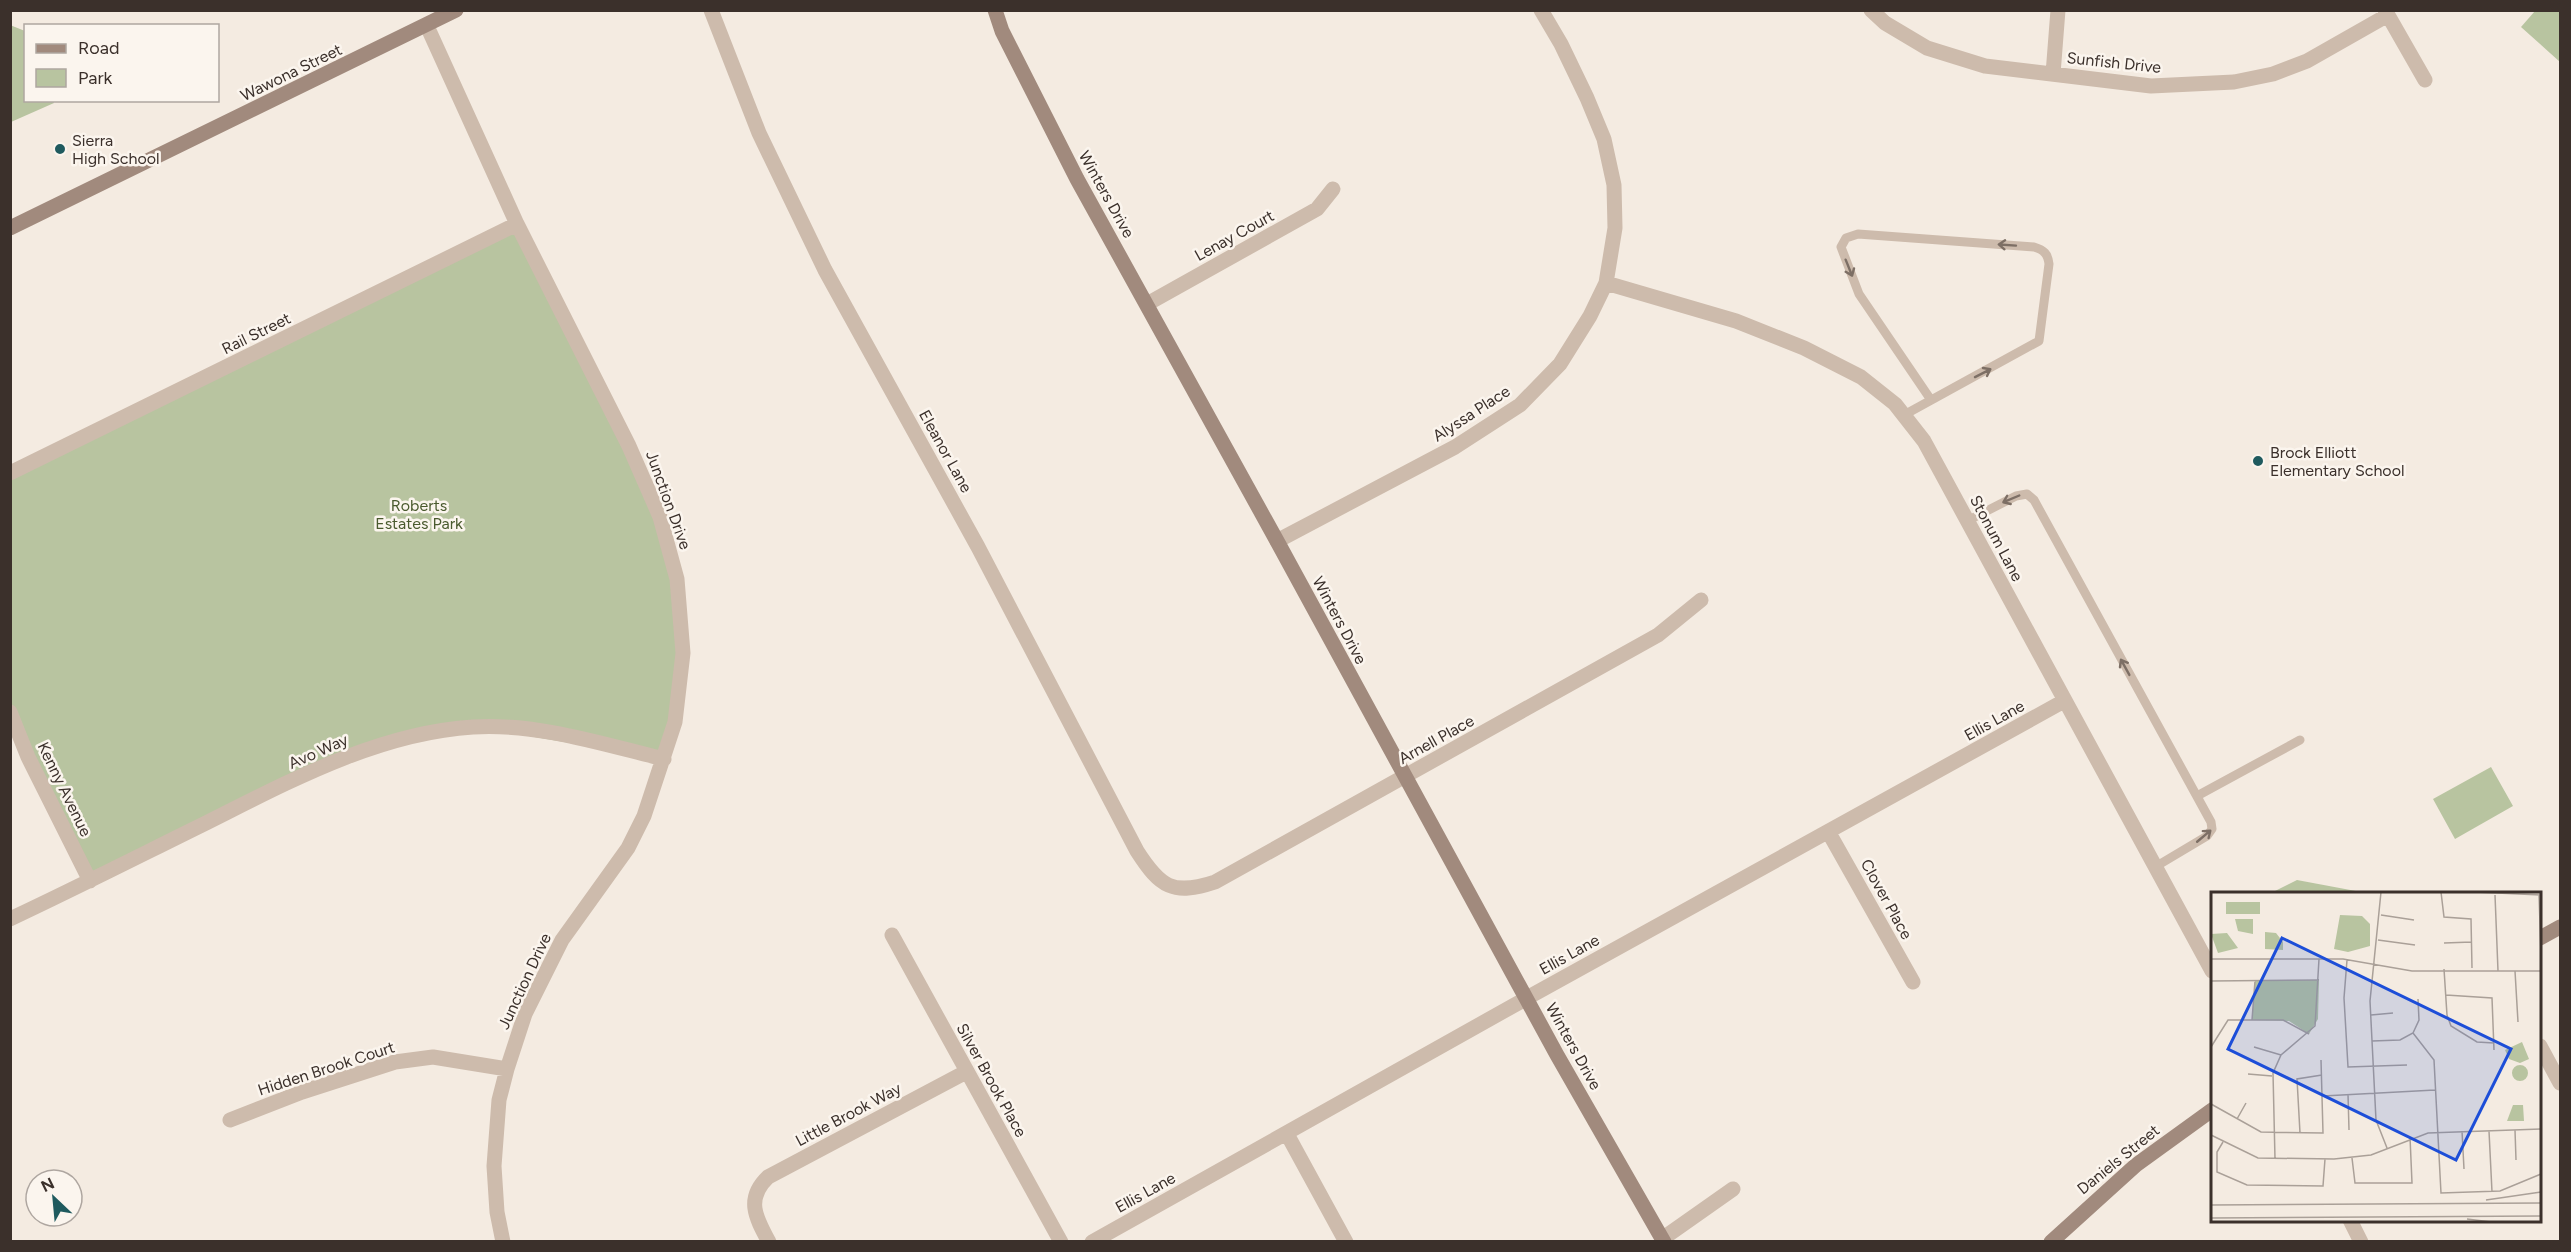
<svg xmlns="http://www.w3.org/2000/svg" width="2571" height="1252" font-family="Figtree,sans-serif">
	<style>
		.green { fill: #b8c4a0 }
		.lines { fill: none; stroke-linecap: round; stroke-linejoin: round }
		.lane { stroke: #cdbbac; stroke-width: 9 }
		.street { stroke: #cdbbac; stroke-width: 15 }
		.secondary { stroke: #a18a7d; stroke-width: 15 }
		.oneway { stroke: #7d6f65 }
		.poi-dot { fill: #1f5a5e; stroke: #fbf5ee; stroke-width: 2 }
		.labels { text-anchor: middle; stroke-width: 5; stroke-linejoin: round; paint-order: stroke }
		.street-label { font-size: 16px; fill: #3b302b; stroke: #fbf5ee }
		.poi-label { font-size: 16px; fill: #3b302b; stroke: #fbf5ee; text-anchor: start }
		.park-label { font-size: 16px; fill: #4a5a2e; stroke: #fbf5ee }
		.inset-road { fill: none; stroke: #aaa098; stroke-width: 1.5 }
		.view { fill: #1d4ed8; fill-opacity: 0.15; stroke: #1d4ed8; stroke-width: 3 }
		.inset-edge { fill: none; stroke: #3b302b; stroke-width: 3 }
	</style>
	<rect width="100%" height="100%" fill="#f4ebe1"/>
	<!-- green -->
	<path class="green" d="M2535,11h25v51l-39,-35z
		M10,25l15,6 1,69 27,1 1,2 -43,19z
		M517,224l143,293 23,136 -19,106 -189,-32 -103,20 -282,134 -79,-169v-239z
		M2491,767l22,39 -58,33 -22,-40z
		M2297,880l64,12 1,1h-91z"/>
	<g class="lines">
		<!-- lane -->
		<path class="lane" d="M1904,415l135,-74 10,-77c-1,-10 -5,-14 -15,-17l-176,-13 -12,4 -5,9 18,47 72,106
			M1967,521l49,-25 11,-2 7,6 177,322 1,7 -5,7 -52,31
			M2197,796l103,-56"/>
		<!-- street -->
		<path class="street" d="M711,10l48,123 66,137 153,277 159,304c23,36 36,45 78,31l443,-247 43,-35
			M1871,10l14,13 42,25 58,18 166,20 83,-4 39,-8 34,-13 81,-46
			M2385,10l40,70
			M427,26l90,198 112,222 31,71 17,62 6,74 -8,69 -31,94 -16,32 -66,92 -37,74 -18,55 -8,31 -5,66 3,46 6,30
			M2053,74l5,-64
			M1606,283l130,38 68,27 57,29 34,27 29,37 288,530
			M1147,304l170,-95 16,-20
			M10,473l507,-249
			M1277,541l178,-94 65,-42 40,-41 30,-48 16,-33 9,-55 -1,-43 -10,-46 -17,-41 -26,-54 -20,-34
			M10,712l18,45 62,124
			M1829,833l84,149
			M10,919c66,-31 131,-64 196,-96 84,-42 172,-90 267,-96 65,-4 129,17 191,32
			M892,935l169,307
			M2540,1046l20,37
			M230,1120l72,-28 93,-30 38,-5 74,12
			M1287,1134l59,108
			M2350,1220l11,22
			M1662,1239l71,-50
			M769,1242c-13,-24 -24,-43 -1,-65l198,-105
			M1092,1242l435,-244 537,-297"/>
		<!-- secondary -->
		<path class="secondary" d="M995,10l7,21 75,148 200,362 280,514 107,187
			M10,228l446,-218
			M2540,938l20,-11
			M2051,1242l85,-77 76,-55"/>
	</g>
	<!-- one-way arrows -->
	<defs><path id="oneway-shaft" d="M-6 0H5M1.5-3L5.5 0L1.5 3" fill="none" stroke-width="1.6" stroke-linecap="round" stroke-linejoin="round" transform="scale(1.5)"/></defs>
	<g class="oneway">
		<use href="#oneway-shaft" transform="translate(2007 245) rotate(-176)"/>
		<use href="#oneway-shaft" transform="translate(1849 268) rotate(68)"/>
		<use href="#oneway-shaft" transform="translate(1983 373) rotate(-27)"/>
		<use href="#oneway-shaft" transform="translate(2011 499) rotate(157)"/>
		<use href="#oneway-shaft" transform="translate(2125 667) rotate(-119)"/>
		<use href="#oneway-shaft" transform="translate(2204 836) rotate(-40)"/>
	</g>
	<!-- markers -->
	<g class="poi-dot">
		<circle cx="60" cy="149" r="6"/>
		<circle cx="2258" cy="461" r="6"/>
	</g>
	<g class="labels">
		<!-- street labels -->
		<g class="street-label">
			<text transform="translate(2114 62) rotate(6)" y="6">Sunfish Drive</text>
			<text transform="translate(291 72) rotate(-26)" y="6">Wawona Street</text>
			<text transform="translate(1107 194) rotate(61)" y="6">Winters Drive</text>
			<text transform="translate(1234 235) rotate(-29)" y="6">Lenay Court</text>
			<text transform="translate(256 333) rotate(-26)" y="6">Rail Street</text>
			<text transform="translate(1471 413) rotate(-33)" y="6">Alyssa Place</text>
			<text transform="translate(946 451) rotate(61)" y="6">Eleanor Lane</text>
			<text transform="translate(669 500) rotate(70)" y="6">Junction Drive</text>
			<text transform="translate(1997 538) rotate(62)" y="6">Stonum Lane</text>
			<text transform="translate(1340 620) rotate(62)" y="6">Winters Drive</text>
			<text transform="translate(1994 720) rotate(-29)" y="6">Ellis Lane</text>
			<text transform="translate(1436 739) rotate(-29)" y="6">Arnell Place</text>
			<text transform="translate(318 751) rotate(-24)" y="6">Avo Way</text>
			<text transform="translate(65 789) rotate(64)" y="6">Kenny Avenue</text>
			<text transform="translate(1887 899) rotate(61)" y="6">Clover Place</text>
			<text transform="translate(1569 954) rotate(-29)" y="6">Ellis Lane</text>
			<text transform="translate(524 981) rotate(-65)" y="6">Junction Drive</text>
			<text transform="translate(1574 1046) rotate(61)" y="6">Winters Drive</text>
			<text transform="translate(326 1068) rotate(-18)" y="6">Hidden Brook Court</text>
			<text transform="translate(992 1080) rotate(61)" y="6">Silver Brook Place</text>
			<text transform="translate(848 1114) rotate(-28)" y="6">Little Brook Way</text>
			<text transform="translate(2118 1159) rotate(-39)" y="6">Daniels Street</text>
			<text transform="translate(1145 1192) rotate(-29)" y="6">Ellis Lane</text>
		</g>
		<!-- poi labels -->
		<g class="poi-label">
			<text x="72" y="146">Sierra<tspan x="72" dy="18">High School</tspan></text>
			<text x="2270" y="458">Brock Elliott<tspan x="2270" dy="18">Elementary School</tspan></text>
		</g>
		<!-- park labels -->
		<g class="park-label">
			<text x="419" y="511">Roberts<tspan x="419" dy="18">Estates Park</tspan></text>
		</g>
	</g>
	<!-- overview -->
	<g transform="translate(2211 892)">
		<rect width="330" height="330" fill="#f4ebe1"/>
		<path d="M15,10h34v12h-34zM129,23l22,1 8,8v22l-22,6 -14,-3zM24,27h18v15l-15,-3zM54,40l11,1 7,9v8l-18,-1zM16,41l11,15 -20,5 -7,-19zM108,88l-1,39 -9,15 -20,-13 -37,-1 3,-39zM311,150l7,17 -9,4 -11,-4 -4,-9zM301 181a8 8 0 1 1 16 0a8 8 0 1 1-16 0ZM302,213h10l1,16h-17z" fill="#b8c4a0"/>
		<path class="inset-road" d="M170,0l-11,109 6,119 11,28M230,0l3,25 27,2 1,49M264,0l66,3M284,3l3,76M328,3l2,59M170,23l33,5M167,48l37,5M233,51l28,-1M0,67h132l69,12h129M136,68l-3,38 4,69 59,-2M233,77l3,46 4,11 26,16 17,1M304,79l3,51M0,89l108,-1M235,103l46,3 2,52M160,123l22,-2M41,128l3,-39M202,141l21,27 7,133 59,-2 41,-17M161,149l28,-1 13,-7 6,-13 -1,-21M0,155l17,-27h55l26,14M43,155l27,8M37,182l24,2M137,202l1,36M112,204l112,-6M0,212l50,28 62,1 -2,-73M26,227l9,-16M304,238l1,30M251,239l2,38M278,239l3,61M89,241l-3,-54 25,-4M0,243l47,23 76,1 37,-4 57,-22 113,-4M12,250l-6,10v20l30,13 76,1 2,-27M141,266l3,25h57l-2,-46M64,267l-2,-86 8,-18 34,-29 4,-67M275,308l55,-8M0,313l330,-2M0,326l330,-2M256,327l24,3"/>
		<path class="view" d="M71,46l229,111 -55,111 -228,-111z"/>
		<rect width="330" height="330" class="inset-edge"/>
	</g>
	<!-- border -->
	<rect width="2571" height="1252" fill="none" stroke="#3b302b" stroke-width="24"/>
	<!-- legend -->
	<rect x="24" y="24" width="195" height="78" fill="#fbf5ee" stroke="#aea6a0" stroke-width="1.5"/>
	<rect x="36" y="44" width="30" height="9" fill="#a18a7d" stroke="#aea6a0" stroke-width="1.5"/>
	<text x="78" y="54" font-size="18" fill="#3b302b">Road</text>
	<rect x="36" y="69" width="30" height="18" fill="#b8c4a0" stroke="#aea6a0" stroke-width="1.5"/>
	<text x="78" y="84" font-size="18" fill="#3b302b">Park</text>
	<!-- north arrow -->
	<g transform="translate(54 1198) rotate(334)"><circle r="28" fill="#fbf5ee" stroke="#aea6a0" stroke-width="1.5"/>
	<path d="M0-4.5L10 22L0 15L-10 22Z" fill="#1f5a5e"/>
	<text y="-9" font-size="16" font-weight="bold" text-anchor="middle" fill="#3b302b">N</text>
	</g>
</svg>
